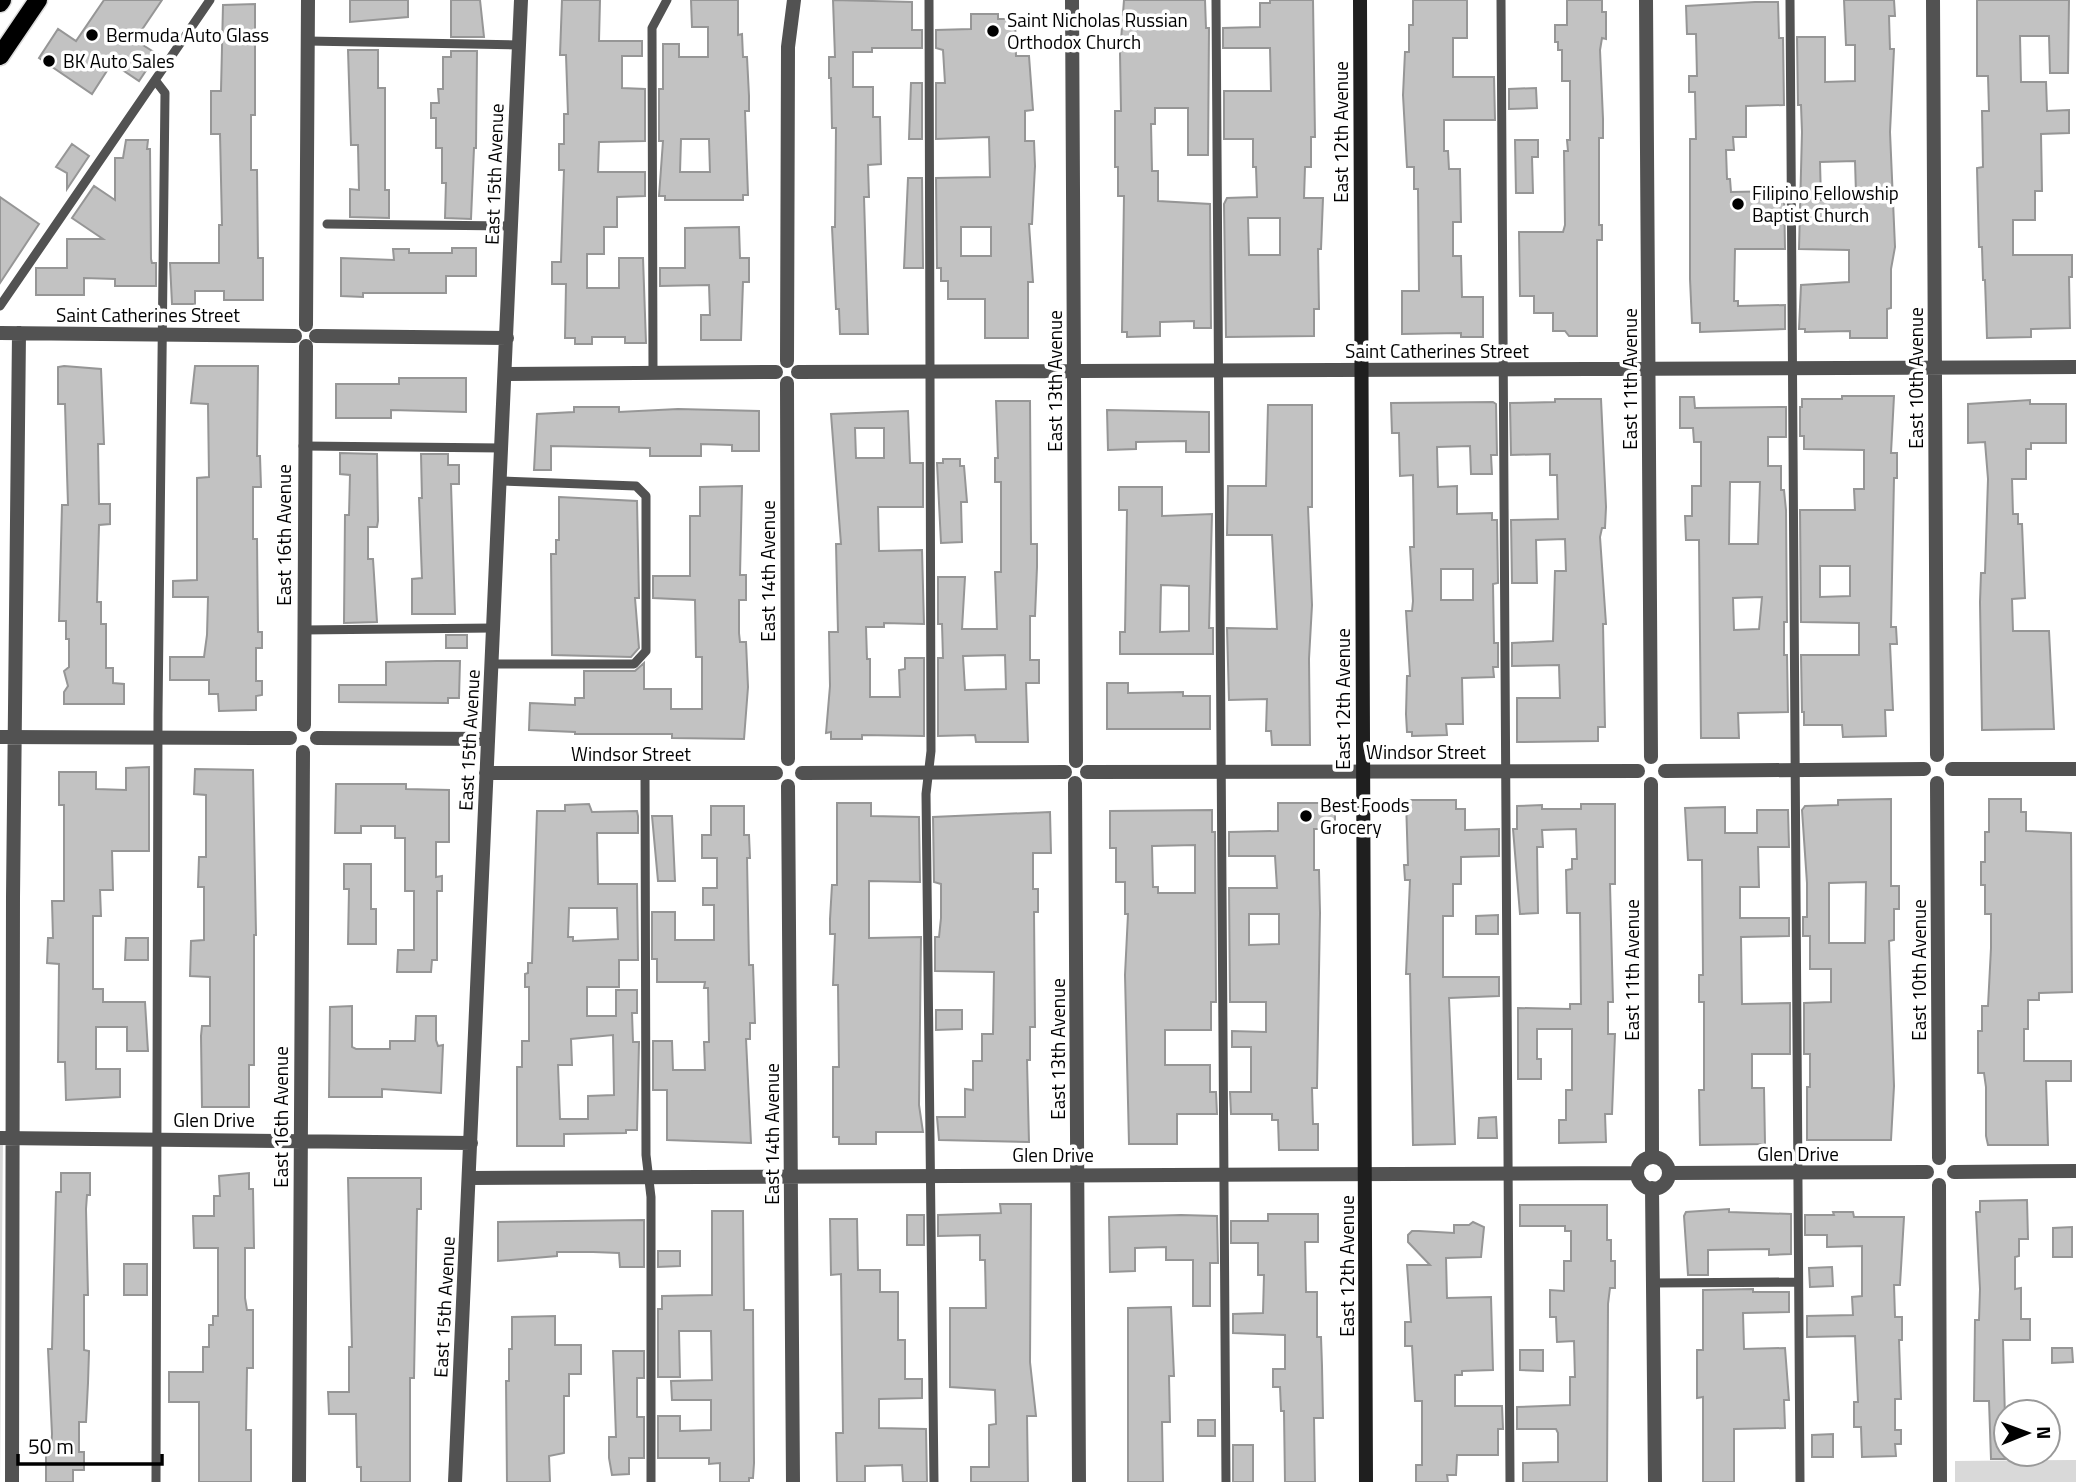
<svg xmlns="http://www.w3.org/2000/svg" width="2076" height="1482" font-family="'Titillium Web',sans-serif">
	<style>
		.green { fill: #d9d9d9 }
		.building { fill: #c2c2c2; stroke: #969696; stroke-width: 2; fill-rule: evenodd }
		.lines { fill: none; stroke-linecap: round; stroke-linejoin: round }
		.primary-casing { stroke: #dbdbdb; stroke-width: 21 }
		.lane { stroke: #525252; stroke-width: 9 }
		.street { stroke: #525252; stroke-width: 14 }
		.secondary { stroke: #1f1f1f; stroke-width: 14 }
		.primary { stroke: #000; stroke-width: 18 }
		.poi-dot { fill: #000; stroke: #fff; stroke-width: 2.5 }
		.labels { text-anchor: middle; stroke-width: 7; stroke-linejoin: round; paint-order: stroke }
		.poi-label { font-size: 19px; fill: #000; stroke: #fff; text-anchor: start }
		.street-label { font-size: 19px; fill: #000; stroke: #fff }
	</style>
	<rect width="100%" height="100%" fill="#fff"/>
	<!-- green -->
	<path class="green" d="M0,1134h3l-3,348z
		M2076,1460v22h-121v-21z"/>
	<!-- building -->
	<path class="building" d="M104,0h58l-27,40 22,14 -18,27 -27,-18 -20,31 -53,-36 19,-29 18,12z
		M350,0h58v17l-58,5z
		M451,0h29l4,37h-33z
		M562,0h38l-1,41h43v15h-20v32l23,1v52l-46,1 -1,30h47v24l-28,1v30h-13v27h-17v34h32v-30h24l3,85h-21v-6h-33v7h-17v-6h-10l1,-54h-14v-22h9l3,-92h-5v-26h5v-30h4l-2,-59h-6z
		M691,0h47v35l4,-1 1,23h4l2,39v15h-4l3,84h-5v5h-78v-4h-6l4,-55h-4v-52h4v-45h16v13h29v-30h-16zM681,139h28l1,33h-30z
		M833,0l79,2v28h10v18h-50v4h-19v35h20v30h7l1,47 -13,1 1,32h-5l4,137h-28l-1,-25h-3l-4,-82h3l1,-99h-4l-1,-50h-2v-21h6z
		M1124,0h81l1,28h3l-1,127h-20v-47h-33v16h-4l1,47h6v30l52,3 1,124h-17v-7l-34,1v14l-33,1v-5h-5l2,-136h-6v-29h-3v-56h6l-1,-57z
		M1270,0h43l2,137h-4v30h-6l-1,31h19l-2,51h-3l1,60h-5v27l-88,1 -2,-133 3,-6 30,-1 -1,-30h-3v-28h-29v-48h47l-1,-43h-47v-20l37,-1v-24h10zM1248,218h32v37h-31z
		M1413,0h54v38h-14v39h41l1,43h-51v31h4l1,18h11l1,53h-8v34h8l1,41h21v40h-22v-4l-59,1v-43h17l-1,-102h-4v-22h-7l-4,-72 2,-43h4v-27h4z
		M1567,0h35v12h4v27l-4,-1 -2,12 3,69v19h-4v87h3v15h-5v96h-28l-4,-5h-12v-18h-19v-17h-14l-1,-64h44l2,-7 -1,-74h4l-1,-11h3v-59h-8v-31h-4v-8h-3v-17h12z
		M1844,0h50l1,16h-6l1,33h4l-4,83 5,115 -4,22v39l-4,1v29h-37v-7l-45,1v-3h-6l2,-44 48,-3v-32l-50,-1 3,-117 -1,-27h-3l-1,-68h28v45l30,-1v-36h-9zM1855,161l1,33h-5v4l-30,2 -1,-38z
		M1977,0h92l-1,73h-18l-1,-37h-29l1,46h25l1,29 22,-1v23l-28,1 1,57h-7v29h-22v35h59v22h-3l1,51 -39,1v8l-44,1 -2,-58h-2l-1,-33h-3l-2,-79 6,-1 -1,-56h7l-1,-35h-11z
		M1755,2h23l1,36h4l1,67 -38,1v31h-13l1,13h-8l1,29h3l1,13 53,-1 1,58h-50l-1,52h4v5l47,-1v24l-85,3v-9h-8l-2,-44v-140h6l-1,-47h-6v-16h8l-1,-42h-9l-1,-28z
		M255,4v111h-4v55h6l1,88h5v42h-39v-9h-29v13h-23l-2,-41h49v-38h3l-2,-91h-9v-43h10l2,-86z
		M971,14h27v5h17l1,37h13l4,54 -8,1v30h9l1,25 -3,58h-3l4,58h-5v56h-43v-39h-37v-18h-7v-13h-4l-1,-90 54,-1 -1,-40 -53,2v-56h9l-2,-33 -7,-2v-18l35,-1zM961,227h30v29h-30z
		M348,50h30v38h7v102h4v28l-39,-1v-28l9,1 -1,-45h-7z
		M451,51h26l-1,97h-2l-3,71 -26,-1 1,-35h-4v-35h-6v-30h-5v-15h8l-1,-14h5v-32h8z
		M911,83h11v56h-13z
		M1536,88l1,20 -28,1v-20z
		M126,140h22l-1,9h3l1,110 1,4h4v23h-41v-7l-31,-1v17h-48v-27h31v-29h36l-31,-21 22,-32 21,14v-42h8z
		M1515,140h23v17h-6l1,36h-17z
		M72,144l17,12 -22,33v-16l-11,-6z
		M908,178h14l1,90h-19z
		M0,197l39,27 -39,59z
		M739,227l1,31h9v24h-6l-2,58h-40v-25h9l-1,-30 -49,1v-18h25v-40z
		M452,248h24v28h-30v17h-83v4l-22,-1v-38l53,2 -1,-11h16v4h43z
		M64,366l37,3 3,75h-6l1,60h11v20l-11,1 -2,77h4v22h5v44h7v15l11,1v20h-60v-12l4,-6 -4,-15 5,-4v-28h-3v-18h-7l3,-116h6l-1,-32 -2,-69h-7v-37z
		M195,366h63l-1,90h3l1,31h-8v52h4l1,93h4v16h-6v33h6v14l-6,1v14l-37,1 -1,-17h-9v-14h-39v-23h34l3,-22 1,-38h-35v-16l24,-1v-102l12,-1 -1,-73 -17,-1z
		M399,378h67v34l-75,-2v8h-55v-34h63z
		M1842,396h52l-3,57h6v25h-3l-3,149h5l1,17h-7l3,66h-8l1,26 -43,1 -1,-12h-38v-13h-2l-1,-57h58v-32l-58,-1 -1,-112h55l-1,-21h10v-39l-60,-1v-13h-4v-29h2v-8h40zM1820,566h30v30l-30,1z
		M1680,397h14l1,11 91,-1v30h-18v29h13v24h3l2,20 1,112h-3v33h3l1,57 -50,1 1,25h-38l-2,-198h-13l-1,-24h7v-30h9v-44h-7l-1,-14h-13zM1730,482h30l-2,62h-29zM1762,597l-3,32 -25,1 -1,-32z
		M1555,399h46l5,108 -1,21h-3l-2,9 6,87h-3l2,103h-7v14l-81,1v-44h43l-1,-33 -47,1v-23l41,-2 2,-70h11l-1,-32 -29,1 1,43h-25l-1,-63 47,-1 -1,-44h-7v-21l-39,1 -1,-52 45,-1z
		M2030,400v4h36v39h-35v6h-5v30h-14l1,35h5v10h4l3,74 -13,1 1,32h36l5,98 -72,1 -2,-128 1,-29h4l3,-94 -3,-37 -17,1v-39z
		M996,401h34l1,143h6v23l-2,49h-5v44h9v23h-13l2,59h-52l-1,-7 -37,1v-78h5l-1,-34h-4v-47h27l-3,52h35l-2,-57h6v-90h-6v-24h3zM1005,655l1,34 -41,1 -2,-34z
		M1493,402l3,2 1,51h-6l1,19h-21l-1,-28 -33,1 1,40 19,-1v28l35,-1v7h5l1,63 -5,1 1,59h4v24h-5l1,10 -32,1 1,46h-17l1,11 -35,1v-4h-5l-1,-18 1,-38h3l-4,-65h6l1,-10 -3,-54h4l-1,-72 -13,1 -1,-43h-7l-1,-30zM1441,569h32v31h-32z
		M1268,405h44v102h-4l4,98 -3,54 1,86h-38l-1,-14h-5l1,-32 -38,1 -2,-72 50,1 -5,-94h-45l1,-49h38z
		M574,407h45v5l59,-3 81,2v40h-27v-6l-31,-1v12h-51v-8l-99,-2v24h-17l3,-56 37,-2z
		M1107,410l102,2v40h-23v-11l-50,1v7l-28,1z
		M908,411l2,52h13v44h-45l1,44 43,-1 2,74 -40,-1v4h-18l1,32h3v38h30l-1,-27 6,-1v-11h19v78l-62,-1v4h-31v-7l-5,1 4,-47 -1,-54h9l-2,-88h5l-10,-130zM855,428h29v30h-28z
		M340,453l37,1 1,67 -1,6h-9v32h5l4,63 -33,1 1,-108h4l1,-40 -10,-1z
		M421,454h27v11h11v19h-8l4,130h-43v-35l10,-1 -3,-80h3z
		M943,459h17v7h4l3,36h-6l1,40 -21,1 -4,-80h6z
		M742,486l-2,89h6v25h-7v33l1,9h6l2,45 -4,52 -72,-1v-4h-97v-2l-46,-2 1,-27 45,2v-7h9v-27h51l9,-8v26h27v20h31v-52h-6l-1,-57 -42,-2v-22h37v-60h10v-29z
		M1119,487h43v29l50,-2 -3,114h4v26h-93v-22h5l2,-122h-8zM1161,585l28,1v45l-29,1z
		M559,497l78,4 2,97h-4l4,50 -8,9 -79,-2 -1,-101h5v-14h3z
		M446,635h21v13h-21z
		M437,661h23l-1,37h-11v5l-109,-1v-17h47v-23z
		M1107,683h21v10l55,-1v4h27v33h-103z
		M149,767v84h-37l1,39h-13l1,26h-8v73h10v13h42l3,49h-21v-24h-31v42h24v28l-54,3 -1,-38h-7l1,-98 -12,-1 1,-25h5l-1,-37h12v-96h-5v-33h37v17l30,1v-22z
		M195,769l58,1 3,165h-2v130h-5v42h-47l-1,-71 1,-10h8v-49l-20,-1 1,-35 13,-1v-53h-6l1,-30h7v-62l-12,-1z
		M336,784h70v5l43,1v52h-13v35l6,-1v15h-5v69h-5l-1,12h-34l1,-22h16v-59h-9v-53h-10v-12h-34v7h-26z
		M1891,799v87h8v23h-5v31l-5,1 5,145 -3,54h-84v-53h3v-33h-6v-51l27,-1v-33h-21v-33h-7v-19h4v-34l-5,-73 3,-4 33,-1v-5zM1866,882l-1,61h-36v-60z
		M1989,799h32v13h5v19l45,2 1,159 -33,1v7h-11v29h-4v32h47v20h-25l2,64h-60l-2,-9v-49l-2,-14h-6v-42h4v-25h6l3,-58v-34h-6v-29h-4v-23h4v-30h4z
		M1406,800h50v9h9v21l34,-1v27l-38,1v27h-8v32h-10v61h56v19l-50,2 6,146 -42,1 -3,-171h-4l4,-94h-5l-1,-15h4z
		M837,803h34v13l48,1 1,65 -51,-1v57l52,-1 -2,168 4,27h-47v12h-37v-7h-6v-70h6l-1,-82h-5l2,-51h-5v-15l2,-34h5z
		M1278,803h57v26h-21v41h5l1,43 -3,175h-5l1,36h5v26h-39l-1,-30h-6v-6h-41l-1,-22h21v-45h-19v-16l34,1v-30h-36l-1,-114h48l-2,-32h-46v-24l49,-1zM1249,914h30v30l-30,1z
		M589,804l3,8 45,-1 1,5v17h-41l1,51h39l1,76h-19v27h-32v29h29v-26h21v23h-5l1,29h6l-2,88h-11v3l-62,1v12h-47v-79h5v-26h7v-54h-4v-13l3,-1v-10h4l5,-152h28v-6zM569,908h48l1,31 -45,2v-4h-5zM613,1035l1,60 -26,1v23h-28l-2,-54h14l-1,-26z
		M1581,804h34v80h-5l3,118h-5v32h7l-3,80h-7l1,28 -47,1v-23h7v-30h6v-61h-35v30h4v20h-23v-71l52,1v-5h11l-1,-91h-13l-1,-43 6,-1v-10h5l-1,-30 -34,1 1,17h-6l1,66 -18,1 -7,-85h4v-23l25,-1v4h39z
		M711,806h33v29h5l1,23h-3l2,107h4l2,58h-5v16h-4l5,104 -84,-3v-50h-14v-49h19l1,29h32l-1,-28h5l-1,-54h-4l1,-6h-48v-23h-5v-47h23v28h39v-35h-11v-17h14v-30h-15v-23h9z
		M1725,807v26h32v-23h31l1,37h-31l1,40h-19v31h49v18l-48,1 1,67 48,-1v51h-38v34h12l1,56 -65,1 -1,-55h5v-88h-5v-27h4l-1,-115h-14l-3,-52z
		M1212,810v22h3l1,170h-5v28h-46v35h45v27h6l1,22h-40v30h-48l-4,-169 3,-61h-3v-32h-9v-34h-6v-37zM1195,845v48h-37v-6h-5l-1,-41z
		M1050,812l1,41h-18v36h5v23h-4l1,115h-5v33h-3l2,82 -90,-2 -2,-23h28v-28l8,1v-29h9v-27h11l1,-62 -59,-1v-34h4l2,-19v-34l-7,-2 -1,-65z
		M652,816h20l3,65h-17z
		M344,864h27v45h5v35h-28l1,-55h-5z
		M1498,915v19h-22v-18z
		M126,938h22v22h-23z
		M352,1006v41l4,2h34v-8h25l1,-25h20v24l2,6 5,-1 -2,48 -59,-4v8h-53l1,-90z
		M936,1010h26v19l-26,1z
		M1496,1117l1,21h-19l1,-20z
		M61,1173h29v22h-3l-1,14 2,86h-4v55l5,1 -1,32 -2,39h-7v30h5v18h-11v12h-27v-31h5l1,-17 -4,-85h4l4,-157h5z
		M249,1173v16h4l1,59h-9v50l2,12h6v58h-6l-1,62h5v52h-52v-80h-30v-30h34v-25h6v-22h4v-9h5v-68h-24l-1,-32h21v-20h6l-1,-20z
		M348,1178h73v31h-4l-3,169h-4v104h-49v-15h-4l-1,-53h-27l-1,-22h21v-45h3z
		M2027,1200l1,39h-9v17l-4,1v32l6,-1v31h9v21h-27l3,119h-15l-2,-58h-15l1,-81h4l1,-31 -4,-77h4v-11z
		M1000,1204h31l-1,158 6,54h-9l1,66h-57v-15h18v-42l7,-1 -1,-34 -45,-3v-79h36l-1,-48h-5v-25l-42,1v-21l63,-2z
		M1520,1205h87v35h4v21h4v27h-5l-2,16 -1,178h-84v-19l35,-1v-29l-2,-4h-39v-22l53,-2v-28h5l-1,-36 -17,1 -1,-25h-6v-27l14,1v-30h7v-30h-6v-5h-45z
		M1729,1209v3l62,2v40l-22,1v-6l-61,1v25h-20l-4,-59 2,-4z
		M712,1211h31l1,99h9l1,153 -1,15h-4v4h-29v-19l-11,1v-6h-51v-42h22v15l31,-1v-30h-39l-1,-19 41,-1 -1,-49h-32l1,46h-22v-68h4v-13l50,-1z
		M1833,1212h20l1,5h50l-4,68h-6l1,32h7v23h-3l2,59h-6v31h6v14h-6l1,12 -34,1 -1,-30h-7v-25h4l-3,-66 -48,1v-21l46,-1 -1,-18 10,-1v-50l-35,1v-12h-22v-20h29z
		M1268,1214h50v28h-13l1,50h11v45h4l1,29 1,52h-9l1,64h-30l-1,-71h-3l-1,-24h-7v-18h12v-34l-52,-2v-19l30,-1 1,-38h-6v-32h-27v-22h37z
		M907,1215h17v30h-17z
		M1181,1215l36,1 1,47h-8v43h-17v-46h-27v-13l-31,1v23l-25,1 -1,-55z
		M830,1219h27l1,51h22v22h18v48h7v39h17v19l-43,1v29l47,1 1,53h-24l-1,-17 -37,1v16h-28l-1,-49h7l-2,-159 -10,1z
		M644,1220v47h-24l-1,-14 -26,-1h-36v4l-59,5v-39z
		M1473,1222l11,5 -3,30 -35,1 1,40 44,-1 2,73 -31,1v4h-7v31h47l1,23h-5v26h-41l-1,20h-9l1,7h-32v-17h6v-64h-7l-3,-55h-7v-24h6l-4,-57h23l-22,-23v-7l4,-4h7l35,2v-8h15z
		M2072,1227v30h-19v-29z
		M658,1251h22v15l-22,1z
		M124,1264h23v31h-23z
		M1832,1267l1,19 -23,1 -1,-19z
		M1753,1289v3h36v20l-46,1 1,36 41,-1 4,52h-5l1,28 -51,1v53h-31v-85l-6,1v-48h6v-60z
		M1171,1307l3,69h-5l1,46h-8l1,60h-35v-174z
		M555,1316v29h26v29h-12v22h-5v57l-15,3 1,26h-43l-1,-101h3v-32h3v-32z
		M2052,1348h20l1,14 -21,1z
		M1520,1350h23v21l-23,-1z
		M613,1351h31v27h-7v39h7v41h-15v16l-17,1 -3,-17v-21h7z
		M1198,1420h17v16h-17z
		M1833,1434v23h-21v-22z
		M1233,1445h20v37h-20z"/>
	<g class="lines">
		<!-- primary casing -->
		<g class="primary-casing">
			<path id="primary" d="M0,3l2,-3
				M0,56l38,-56"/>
		</g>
		<!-- lane -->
		<path class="lane" d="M929,0l2,751 -5,43 8,688
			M1216,0l10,1482
			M1501,0l9,1482
			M1790,0l10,1482
			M307,41l212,4
			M155,80l10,13 -7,622 -2,767
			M327,224l184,2
			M0,306l210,-306
			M653,372l-1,-344 15,-28
			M303,446l199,2
			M303,630l190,-2
			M491,664h143l12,-13v-155l-10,-10 -136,-5
			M645,773l1,382 5,42v285
			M1654,1283l144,-1"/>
		<!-- street -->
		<path class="street" d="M1072,0l4,761
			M1646,0l5,757
			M1933,0l4,755
			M306,325l2,-325
			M0,333l295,3
			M316,336l191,2
			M787,361l1,-314 6,-47
			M798,372l1278,-5
			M505,374l271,-2
			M787,383l1,376
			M304,725l2,-379
			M0,737l290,1
			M317,738l171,1
			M1952,769h124
			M1665,771l259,-2
			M1087,772l551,-1
			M486,773h290
			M802,773l263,-1
			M1075,783l4,699
			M1937,783l2,375
			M1651,784l1,373
			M788,786l5,696
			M0,1138l471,5
			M1637 1173a16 16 0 1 1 32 0a16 16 0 1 1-32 0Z
			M1954,1172l122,-1
			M1669,1173l258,-1
			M469,1178l1168,-5
			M1939,1185l1,297
			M1652,1188l3,294
			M12,1482l1,-585 6,-564
			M299,1482l4,-730
			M455,1482l66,-1482"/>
		<!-- secondary -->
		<path class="secondary" d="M1360,0l6,1482"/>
		<!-- primary -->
		<use href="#primary" class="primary"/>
	</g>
	<!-- markers -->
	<g class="poi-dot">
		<circle cx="993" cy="31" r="7"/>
		<circle cx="92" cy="35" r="7"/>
		<circle cx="49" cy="61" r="7"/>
		<circle cx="1738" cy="204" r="7"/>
		<circle cx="1306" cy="816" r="7"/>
	</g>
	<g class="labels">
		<!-- poi labels -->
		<g class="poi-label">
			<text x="1007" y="27">Saint Nicholas Russian<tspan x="1007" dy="22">Orthodox Church</tspan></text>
			<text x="106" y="42">Bermuda Auto Glass</text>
			<text x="63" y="68">BK Auto Sales</text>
			<text x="1752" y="200">Filipino Fellowship<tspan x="1752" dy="22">Baptist Church</tspan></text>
			<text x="1320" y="812">Best Foods<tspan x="1320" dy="22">Grocery</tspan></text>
		</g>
		<!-- street labels -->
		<g class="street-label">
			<text transform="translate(1341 132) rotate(-90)" y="7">East 12th Avenue</text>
			<text transform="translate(494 174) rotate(-88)" y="7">East 15th Avenue</text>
			<text x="148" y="322">Saint Catherines Street</text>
			<text x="1437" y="358">Saint Catherines Street</text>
			<text transform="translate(1916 378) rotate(-90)" y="7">East 10th Avenue</text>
			<text transform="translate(1630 379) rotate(-90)" y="7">East 11th Avenue</text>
			<text transform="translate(1055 381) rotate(-90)" y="7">East 13th Avenue</text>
			<text transform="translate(284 535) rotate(-90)" y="7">East 16th Avenue</text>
			<text transform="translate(768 571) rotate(-90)" y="7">East 14th Avenue</text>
			<text transform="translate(1343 699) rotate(-90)" y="7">East 12th Avenue</text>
			<text transform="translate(469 740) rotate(-87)" y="7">East 15th Avenue</text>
			<text x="1426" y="759">Windsor Street</text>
			<text x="631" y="761">Windsor Street</text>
			<text transform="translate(1632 970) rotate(-90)" y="7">East 11th Avenue</text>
			<text transform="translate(1919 970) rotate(-90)" y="7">East 10th Avenue</text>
			<text transform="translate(1058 1049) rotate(-90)" y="7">East 13th Avenue</text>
			<text transform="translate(281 1117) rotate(-90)" y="7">East 16th Avenue</text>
			<text x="214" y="1127">Glen Drive</text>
			<text transform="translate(772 1134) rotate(-90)" y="7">East 14th Avenue</text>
			<text x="1798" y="1161">Glen Drive</text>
			<text x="1053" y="1162">Glen Drive</text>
			<text transform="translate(1347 1266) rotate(-90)" y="7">East 12th Avenue</text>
			<text transform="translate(444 1307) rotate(-87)" y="7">East 15th Avenue</text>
		</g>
	</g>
	<!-- north arrow -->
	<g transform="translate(2027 1433) rotate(89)"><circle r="33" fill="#ffffff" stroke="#999999" stroke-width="2"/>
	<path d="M0-5L12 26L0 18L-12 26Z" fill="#000000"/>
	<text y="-10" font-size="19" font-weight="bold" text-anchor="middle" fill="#000000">N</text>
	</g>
	<!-- scale -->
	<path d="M18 1454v10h144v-10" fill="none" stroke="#000000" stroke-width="3.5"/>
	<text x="28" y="1454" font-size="21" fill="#000000" stroke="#ffffff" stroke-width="5" paint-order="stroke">50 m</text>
</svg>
